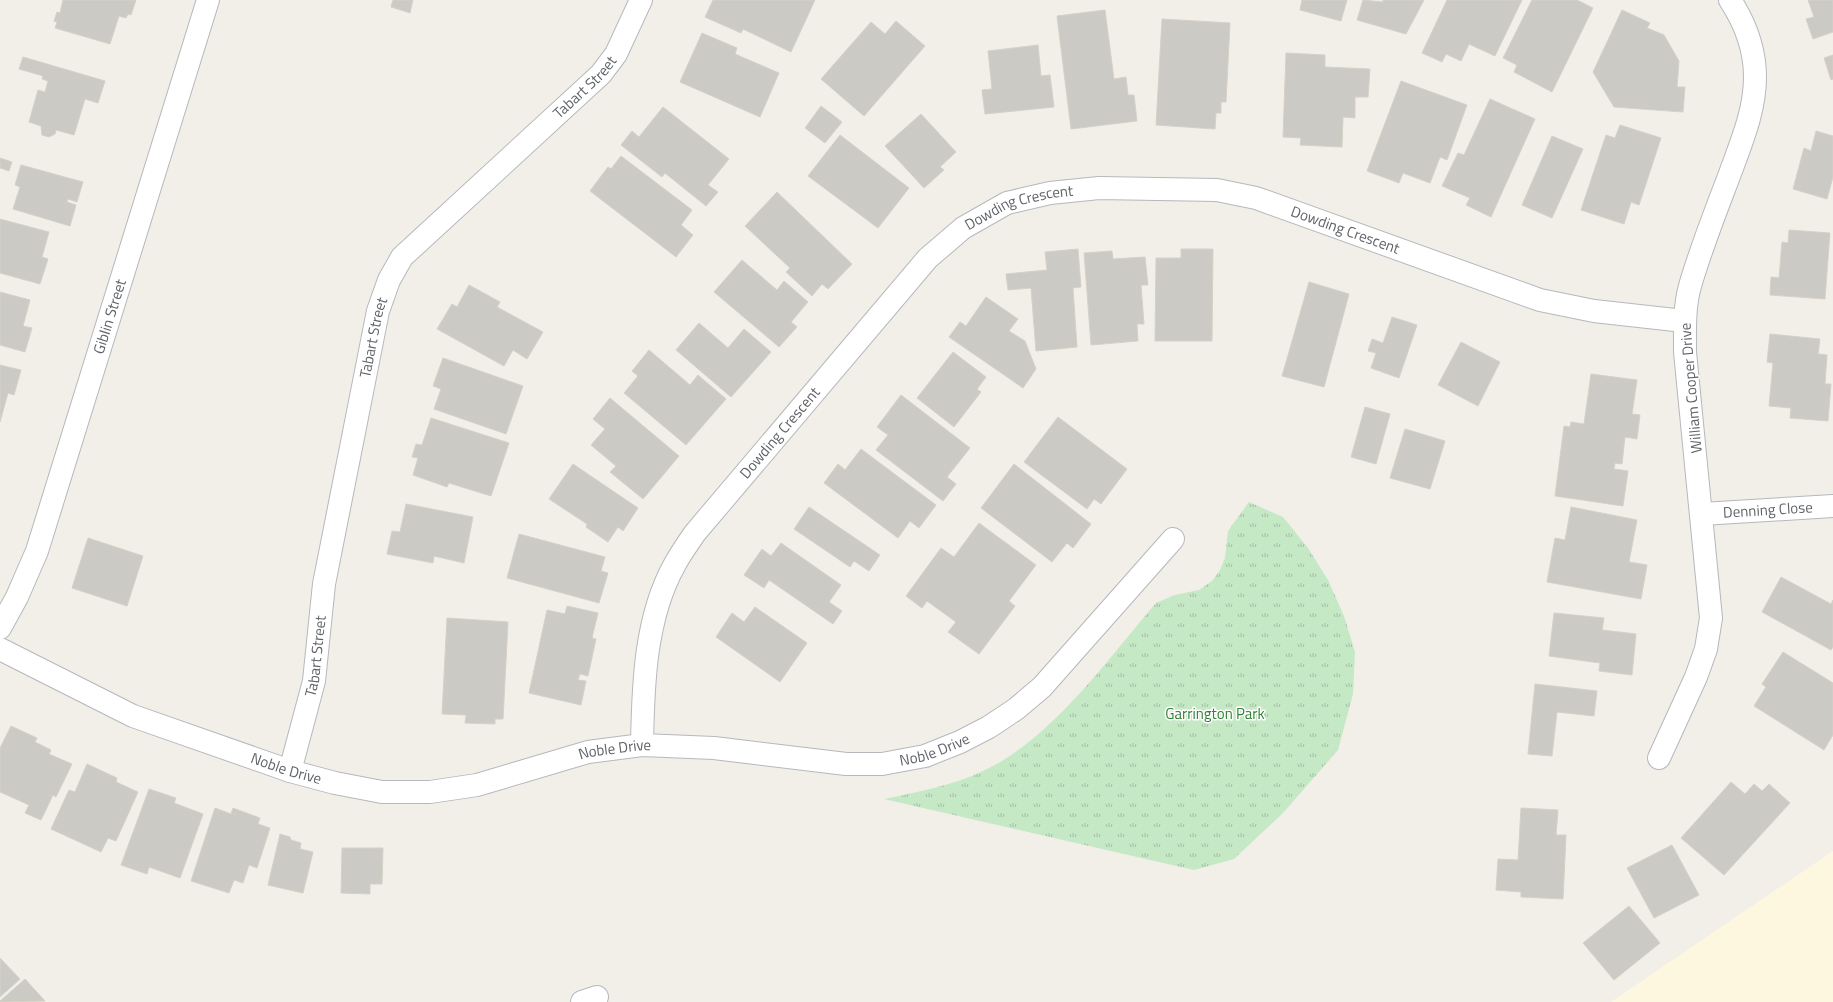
<svg xmlns="http://www.w3.org/2000/svg" width="1833" height="1002" font-family="'Titillium Web',sans-serif">
	<style>
		.commercial { fill: #fef7e0 }
		.park { fill: url(#park-tufts) }
		.building { fill: #cccac5; stroke: #d6d1c6 }
		.lines { fill: none; stroke-linecap: round; stroke-linejoin: round }
		.minor-casing { stroke: #b5b8bc; stroke-width: 24 }
		.minor { stroke: #fff; stroke-width: 22 }
		.labels { text-anchor: middle; stroke-width: 3; stroke-linejoin: round; paint-order: stroke }
		.street-label { font-size: 15px; fill: #5f6368; stroke: #fff }
		.park-label { font-size: 15px; fill: #348238; stroke: #fff }
	</style>
	<defs>
		<pattern id="park-tufts" width="24" height="20" patternUnits="userSpaceOnUse"><rect width="24" height="20" fill="#c5e8c5"/><path d="M3 7l-1-3M5 7V3M7 7l1-3M15 17l-1-3M17 17v-4M19 17l1-3" fill="none" stroke="#a3c0a4"/></pattern>
	</defs>
	<rect width="100%" height="100%" fill="#f1efe8"/>
	<!-- commercial -->
	<path class="commercial" d="M1833,851v151h-222z"/>
	<!-- park -->
	<path class="park" d="M1249,502l34,15 25,31 20,32 16,36 11,36 -2,42 -15,56 -55,63 -49,46 -40,11 -310,-71c33,-7 68,-13 99,-28 70,-33 123,-110 173,-168l19,-8 24,-5 13,-9 8,-11 5,-12 3,-27z"/>
	<!-- building -->
	<path class="building" d="M63,0h73l-5,15 -3,-1 -2,4 -7,-2 -9,28 -55,-16 2,-6 -3,-1 3,-9 3,1z
		M393,0h20l-3,13 -19,-6z
		M713,0h102l-24,52 -48,-23 -2,4 -36,-16z
		M1302,0h45l-6,21 -41,-11z
		M1363,0l20,2v-2h41l-18,34 -49,-14z
		M1447,0h75l-27,56 -26,-12 -8,17 -15,-7 -4,8 -20,-9z
		M1532,0h45l16,8 -41,84 -38,-20 3,-7 -14,-7z
		M1808,0h25v32l-20,7 -7,-20 8,-2z
		M1105,10l9,69 12,-2 2,18h6l3,26 -66,8 -14,-113z
		M1622,10l28,13 -3,5 17,7 15,26 -2,26h8l-2,25 -69,-5 -21,-35z
		M1162,19l68,4 -4,79h-5v11h-5l-1,16 -59,-4z
		M896,21l29,25 -61,70 -43,-37 50,-57 14,12z
		M702,33l35,15 -2,6 44,19 -19,44 -80,-35z
		M1038,45l3,31 9,-1 4,32 -69,7 -3,-24 10,-1 -4,-38z
		M1286,53l39,2v12l45,2 -2,28h-13v21l-12,-1 -1,30 -42,-2 1,-7 -18,-1z
		M1833,55v24l-2,1 -7,-22z
		M23,57l82,24 -7,22 -13,-4 -11,36 -18,-5 -1,4 -6,3 -7,-2 -1,-9 -12,-4 9,-32 7,2 3,-11 -6,-2 1,-3 -24,-7z
		M1401,81l66,24 -20,55 -7,-3 -10,26 -27,-10 -4,10 -32,-12z
		M1490,99l45,20 -44,98 -25,-12 4,-7 -28,-12 16,-33 6,2z
		M821,106l21,16 -17,21 -20,-15z
		M663,107l66,52 -21,26 10,7 -12,14 -41,-33 -3,4 -41,-32 11,-14 7,6z
		M921,114l35,38 -16,15 4,3 -20,18 -39,-42z
		M1620,125l41,13 -22,67 -8,-3 -7,22 -43,-14 25,-75 9,3z
		M1816,131l17,5v41l-6,22 -34,-10 11,-41 7,3z
		M840,135l69,53 -31,40 -70,-52z
		M1552,136l31,13 -31,69 -30,-13z
		M621,156l71,54 -11,15 12,10 -17,22 -86,-66 18,-24 3,2z
		M0,158l12,4 -3,9 -9,-3z
		M21,165l62,17 -6,20 -9,-3 -1,3 9,3 -6,21 -57,-17 7,-22 -5,-2z
		M777,192l75,72 -24,25 -6,-5 -10,12 -26,-24 4,-4 -45,-42z
		M0,219l49,13 -7,25 6,2 -8,25 -40,-11z
		M1789,230l41,3 -5,66 -55,-4 1,-18 8,1 3,-36 6,1z
		M1078,249l3,38 -8,1 4,59 -41,4 -5,-63 -23,2 -2,-16 41,-4 -2,-18z
		M1181,249h32l-1,92h-57l1,-83h25z
		M1112,251l1,8 32,-2 3,28h-7l3,39h-7l1,17 -47,4 -7,-92z
		M742,260l35,30 7,-9 24,21 -17,20 6,5 -18,20 -65,-55z
		M1309,282l40,12 -25,93 -42,-11z
		M469,285l31,17 -3,5 46,25 -16,27 -14,-9 -9,16 -67,-37 15,-25 5,3z
		M0,292l30,8 -7,26 9,2 -7,24 -25,-7z
		M986,297l32,22 -9,12 16,10 11,28 -13,19 -74,-51 11,-15 6,4z
		M1392,317l25,8 -18,53 -28,-10 5,-15 -8,-2 4,-12 11,4z
		M699,323l29,25 16,-19 27,23 -40,45 -55,-47z
		M1770,334l50,5 -2,15 9,1 -2,29h6l-3,37 -38,-3 1,-10 -22,-2 4,-43 -6,-1z
		M1461,342l39,20 -22,44 -40,-21z
		M649,350l41,35 8,-10 28,24 -40,46 -62,-52 14,-17 -6,-5z
		M953,352l33,25 -9,12 4,3 -27,35 -37,-29z
		M443,358l80,28 -17,48 -72,-25 7,-20 -8,-3z
		M0,365l21,5 -7,25 -6,-2 -8,29z
		M1591,374l46,6 -5,34 8,1 -3,24 -12,-2 -3,27 -7,-1 -1,6 14,2 -5,35 -68,-10 9,-70 6,1 1,-5 13,2z
		M901,395l69,53 -23,29 9,7 -13,17 -67,-51 12,-15 -11,-8z
		M610,398l69,58 -36,43 -33,-27 6,-6 -25,-21 14,-16 -12,-10z
		M1365,407l25,7 -14,50 -25,-7z
		M1058,417l69,52 -26,35 -7,-5 -7,10 -63,-47z
		M431,418l78,25 -18,53 -42,-13 -2,4 -34,-12 5,-17 -6,-1 4,-13 6,1z
		M1405,429l40,12 -15,48 -40,-11z
		M861,449l75,56 -17,23 -9,-7 -12,17 -74,-55 14,-19 7,6z
		M573,464l65,44 -15,23 -5,-4 -10,15 -22,-15 1,-3 -38,-25z
		M1014,464l77,60 -18,24 -6,-5 -15,19 -71,-54z
		M406,504l67,13 -9,46 -30,-7 -1,7 -46,-9 5,-23 8,1z
		M809,507l71,48 -11,16 -15,-10 -4,6 -56,-38z
		M1571,507l66,13 -8,42 18,3 -6,34 -94,-17 8,-44 10,2z
		M979,523l57,42 -27,36 6,5 -36,48 -31,-22 8,-10 -29,-21 -5,7 -16,-12 35,-48 13,9z
		M519,534l86,23 -4,14 7,2 -9,30 -92,-25z
		M88,538l55,18 -16,50 -55,-18z
		M781,543l60,42 -12,17 13,9 -9,13 -64,-44 -5,8 -20,-13 18,-26 9,7z
		M1781,577l50,27 2,-4v47l-2,3 -69,-38z
		M567,606l31,7 -6,25 4,1 -8,37 -8,-2 -2,6 8,1 -5,24 -52,-12 18,-83 18,4z
		M755,607l52,36 -27,39 -64,-45 16,-24 12,9z
		M1554,613l50,5 -2,12 34,4 -4,41 -33,-4 1,-8 -51,-7z
		M447,618l61,4 -5,97h-8v5l-30,-1 1,-8 -24,-1z
		M1783,652l50,31v52l-9,15 -70,-44 12,-19 -4,-3z
		M1535,684l62,7 -3,25 -37,-4 -5,44 -24,-2z
		M11,726l26,12 -2,4 16,8 -2,4 23,10 -16,33 -3,-2 -12,25 -16,-7 4,-8 -29,-13v-44z
		M87,764l30,14 -1,4 22,10 -22,49 -8,-3 -7,14 -50,-23 18,-39 6,2z
		M1731,782l14,12 9,-10 8,7 7,-7 21,19 -66,72 -43,-37z
		M149,789l27,9 -2,5 29,11 -23,64 -31,-11 -2,7 -26,-9z
		M215,808l16,6 2,-6 27,10 -2,6 12,4 -13,40 -8,-3 -6,18 -9,-3 -5,13 -38,-12z
		M1521,808l37,2 -2,25h10l-3,64 -42,-2v-5l-25,-2 2,-31 20,1z
		M280,834l10,3 1,3 10,3 -1,6 13,3 -10,41 -35,-8z
		M1672,845l27,50 -45,23 -27,-50z
		M342,848h41l-1,36h-12v10l-29,-1z
		M1629,906l31,37 -46,37 -31,-37z
		M0,958l20,21 -20,18z
		M25,979l20,22 -45,1v-1z"/>
	<g class="lines">
		<!-- minor casing -->
		<g class="minor-casing">
			<g id="minor">
				<path id="s1" d="M1702,514l131,-8"/>
				<path id="s2" d="M0,628l17,-31 20,-46 171,-551"/>
				<path id="s3" d="M0,649l133,67 157,55 45,12 47,9h48l47,-7 111,-33 54,-7 72,3 132,16h36l43,-8 35,-14 29,-15 27,-18 26,-22 131,-148"/>
				<path id="s4" d="M642,745c1,-60 3,-128 33,-181 6,-11 13,-21 20,-31l233,-275 35,-30 44,-25 43,-10 49,-5 118,2 39,8 284,102 54,11 90,10"/>
				<path d="M1659,758l37,-81 10,-28 5,-31 -26,-266c0,-22 -1,-45 5,-66 12,-42 30,-85 45,-126 10,-27 20,-54 20,-83 0,-27 -10,-54 -25,-77"/>
				<path id="s5" d="M290,771l24,-90 10,-97 54,-273 11,-31 13,-23 199,-183 15,-20 25,-54"/>
				<path d="M582,1002l15,-5"/>
			</g>
		</g>
		<!-- minor -->
		<use href="#minor" class="minor"/>
	</g>
	<g class="labels">
		<!-- street labels -->
		<g class="street-label">
			<text dy="5" stroke="none"><textPath href="#s5" startOffset="778">Tabart Street</textPath></text>
			<text dy="5" stroke="none"><textPath href="#s4" startOffset="690">Dowding Crescent</textPath></text>
			<text dy="5" stroke="none"><textPath href="#s4" startOffset="1026">Dowding Crescent</textPath></text>
			<text dy="5" stroke="none"><textPath href="#s2" startOffset="331">Giblin Street</textPath></text>
			<text dy="5" stroke="none"><textPath href="#s5" startOffset="442">Tabart Street</textPath></text>
			<text transform="translate(1691 388) rotate(-95)" y="5">William Cooper Drive</text>
			<text dy="5" stroke="none"><textPath href="#s4" startOffset="354">Dowding Crescent</textPath></text>
			<text dy="5" stroke="none"><textPath href="#s1" startOffset="66">Denning Close</textPath></text>
			<text dy="5" stroke="none"><textPath href="#s5" startOffset="118">Tabart Street</textPath></text>
			<text dy="5" stroke="none"><textPath href="#s3" startOffset="971">Noble Drive</textPath></text>
			<text dy="5" stroke="none"><textPath href="#s3" startOffset="648">Noble Drive</textPath></text>
			<text dy="5" stroke="none"><textPath href="#s3" startOffset="311">Noble Drive</textPath></text>
		</g>
		<!-- park labels -->
		<g class="park-label">
			<text x="1215" y="719">Garrington Park</text>
		</g>
	</g>
</svg>
